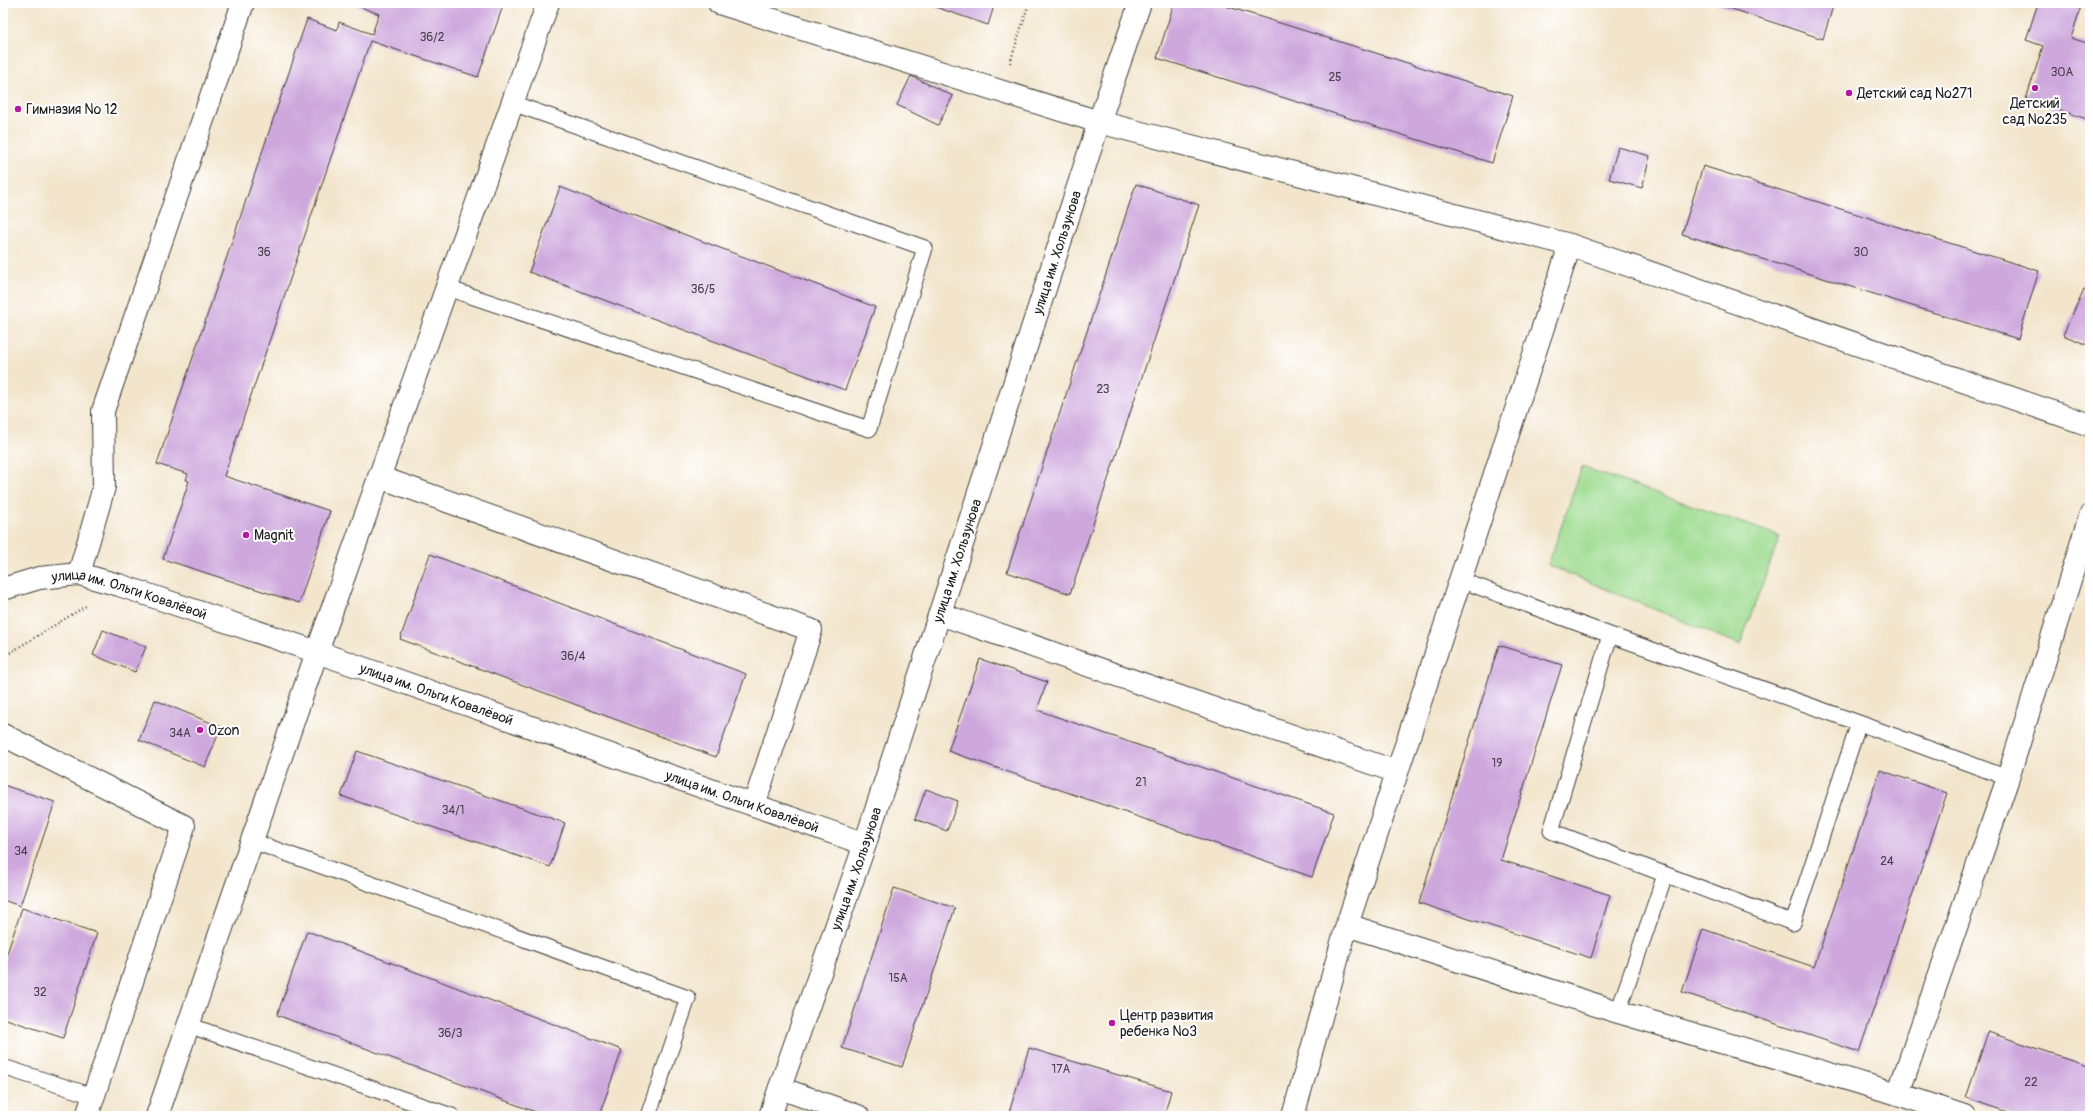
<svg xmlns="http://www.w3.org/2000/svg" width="2093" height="1119" font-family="Pangolin,sans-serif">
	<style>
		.green { fill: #9fdc91; stroke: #5e7c56 }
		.building { fill: #cea8dd }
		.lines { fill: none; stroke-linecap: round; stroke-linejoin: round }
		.lane-casing { stroke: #3c3a36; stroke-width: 17 }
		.street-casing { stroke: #3c3a36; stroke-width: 24 }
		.path { stroke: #3c3a36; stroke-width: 2.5; stroke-dasharray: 1 3; stroke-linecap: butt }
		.lane { stroke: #fff; stroke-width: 15 }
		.street { stroke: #fff; stroke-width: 22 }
		.poi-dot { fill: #b5179e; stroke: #fff; stroke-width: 1.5 }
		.labels { text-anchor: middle; stroke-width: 4; stroke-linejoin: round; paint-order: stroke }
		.number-label { font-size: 12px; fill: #483f4c }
		.poi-label { font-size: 14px; fill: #1c1c1c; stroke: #fff; text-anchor: start }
		.street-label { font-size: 14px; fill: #1c1c1c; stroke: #fff }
	</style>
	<rect width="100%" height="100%" fill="#fff"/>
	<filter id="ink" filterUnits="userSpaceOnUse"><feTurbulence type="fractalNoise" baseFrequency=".025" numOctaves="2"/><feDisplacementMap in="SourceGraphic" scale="8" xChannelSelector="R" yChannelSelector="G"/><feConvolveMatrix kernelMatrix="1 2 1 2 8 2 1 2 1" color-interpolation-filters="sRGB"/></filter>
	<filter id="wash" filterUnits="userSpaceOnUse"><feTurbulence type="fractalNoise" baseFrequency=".012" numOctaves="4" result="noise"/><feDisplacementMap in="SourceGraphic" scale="16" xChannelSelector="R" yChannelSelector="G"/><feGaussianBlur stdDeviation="0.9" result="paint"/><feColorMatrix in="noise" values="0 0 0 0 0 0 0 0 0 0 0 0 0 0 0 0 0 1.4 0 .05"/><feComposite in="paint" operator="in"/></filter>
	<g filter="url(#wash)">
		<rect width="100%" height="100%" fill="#f2e5cc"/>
		<!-- green -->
		<path class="green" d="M1582,467l198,69 -40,109 -192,-80z"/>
		<g id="blocks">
			<!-- building -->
			<path class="building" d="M350,3h154l-26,74 -108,-36 -146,435 106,35 -31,92 -136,-44 26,-78 -3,-1 2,-6 -31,-10 150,-445 30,11 2,-8 33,12 7,-20z
				M924,3h71l-7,22z
				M1174,3h42l297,93 -21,67 -335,-105z
				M1714,3h120l-11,36z
				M2038,3h44l-11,35 19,6v76l-64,-21 17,-53 -17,-6z
				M911,76l42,20 -15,29 -41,-20z
				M1618,147l32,9 -8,32 -33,-9z
				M1703,166l336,105 -21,68 -336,-105z
				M1136,184l63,21 -129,389 -63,-22z
				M560,187l315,120 -30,83 -316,-118z
				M2084,289l6,3v54l-27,-11z
				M430,554l316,120 -30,83 -316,-118z
				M103,630l43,17 -11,25 -42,-17z
				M1499,645l63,20 -61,195 109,35 -19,63 -172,-55z
				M980,659l67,23 -10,28 297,103 -22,64 -364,-126z
				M155,700l66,27 -16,40 -66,-27z
				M357,751l208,72 -15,44 -209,-71z
				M1880,770l67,23 -88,259 -177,-60 21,-63 111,38z
				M3,785l52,17 -35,104 -17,-6z
				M926,789l32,12 -11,30 -32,-12z
				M894,888l61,20 -53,159 -60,-19z
				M22,908l75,25 -34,105 -60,-20v-52z
				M307,931l315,119 -23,66h-53l-269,-101z
				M1988,1032l102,34v50h-71l-53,-18z
				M1029,1048l142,43 -7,25h-156z
				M3,1095l4,2 -4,13z"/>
		</g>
	</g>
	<g filter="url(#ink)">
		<use href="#blocks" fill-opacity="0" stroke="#3c3a36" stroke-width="1"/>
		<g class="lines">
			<!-- lane casing -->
			<g class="lane-casing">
				<path id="lane" d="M447,288l422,141 56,-181 -413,-145
					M1460,580l150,55 -59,196 242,92 66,-200 149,55
					M1610,635l249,88
					M252,841l436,157 -40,118
					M1618,1012l47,-137
					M188,1025l264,91
					M3,1067l90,29"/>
			</g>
			<!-- street casing -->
			<g class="street-casing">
				<g id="street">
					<path d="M719,3l380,119 471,123 520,180"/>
					<path d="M379,477l432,153 -57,175"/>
					<path d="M79,574l25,-87 -1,-76 140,-408"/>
					<path id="s1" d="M3,589l36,-11 40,-4 40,11 198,67 548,192"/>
					<path d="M940,614l457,158"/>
					<path d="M3,735l181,91 -97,290"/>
					<path d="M1347,925l271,87 280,82 66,22"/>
					<path d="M780,1088l78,28"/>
					<path d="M1898,1094l110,-316 82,-262"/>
					<path d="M157,1116l160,-464 231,-649"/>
					<path id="s2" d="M770,1116l95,-272 234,-722 41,-119"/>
					<path d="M1293,1116l54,-191 223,-680"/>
				</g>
			</g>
			<!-- path -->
			<path class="path" d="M1010,63l19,-60
				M3,657l83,-51"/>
			<!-- lane -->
			<use href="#lane" class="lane"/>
			<!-- street -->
			<use href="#street" class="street"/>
		</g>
	</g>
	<!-- markers -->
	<g class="poi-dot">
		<circle cx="2035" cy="88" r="4"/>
		<circle cx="1849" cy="93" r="4"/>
		<circle cx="18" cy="109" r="4"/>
		<circle cx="246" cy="535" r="4"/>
		<circle cx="200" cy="730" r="4"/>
		<circle cx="1112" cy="1023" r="4"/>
	</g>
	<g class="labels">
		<!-- number labels -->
		<g class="number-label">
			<text x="432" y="41">36/2</text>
			<text x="2062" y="76">30А</text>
			<text x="1335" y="81">25</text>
			<text x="264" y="256">36</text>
			<text x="1861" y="256">30</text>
			<text x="703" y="293">36/5</text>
			<text x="1103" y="393">23</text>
			<text x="573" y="660">36/4</text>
			<text x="180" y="737">34А</text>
			<text x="1497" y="767">19</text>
			<text x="1141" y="786">21</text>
			<text x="453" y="814">34/1</text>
			<text x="21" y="855">34</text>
			<text x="1887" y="865">24</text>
			<text x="898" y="982">15А</text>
			<text x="40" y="996">32</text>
			<text x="450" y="1037">36/3</text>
			<text x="1061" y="1073">17А</text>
			<text x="2031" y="1086">22</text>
		</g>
		<!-- poi labels -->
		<g class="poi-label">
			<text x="1857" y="98">Детский сад №271</text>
			<text x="2035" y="108" text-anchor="middle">Детский<tspan x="2035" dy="16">сад №235</tspan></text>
			<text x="26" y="114">Гимназия № 12</text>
			<text x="254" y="540">Magnit</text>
			<text x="208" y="735">Ozon</text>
			<text x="1120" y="1020">Центр развития<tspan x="1120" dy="16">ребенка №3</tspan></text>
		</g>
		<!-- street labels -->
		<g class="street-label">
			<text dy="5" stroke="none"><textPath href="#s2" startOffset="910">улица им. Хользунова</textPath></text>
			<text dy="5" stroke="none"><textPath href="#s2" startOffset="586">улица им. Хользунова</textPath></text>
			<text dy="5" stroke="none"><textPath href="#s1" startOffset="131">улица им. Ольги Ковалёвой</textPath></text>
			<text dy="5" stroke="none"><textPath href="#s1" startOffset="455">улица им. Ольги Ковалёвой</textPath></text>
			<text dy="5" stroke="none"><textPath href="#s1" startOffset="779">улица им. Ольги Ковалёвой</textPath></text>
			<text dy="5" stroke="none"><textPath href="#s2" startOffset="262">улица им. Хользунова</textPath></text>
		</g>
	</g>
	<!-- margin -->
	<rect width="2093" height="1119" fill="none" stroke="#fff" stroke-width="16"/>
</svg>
